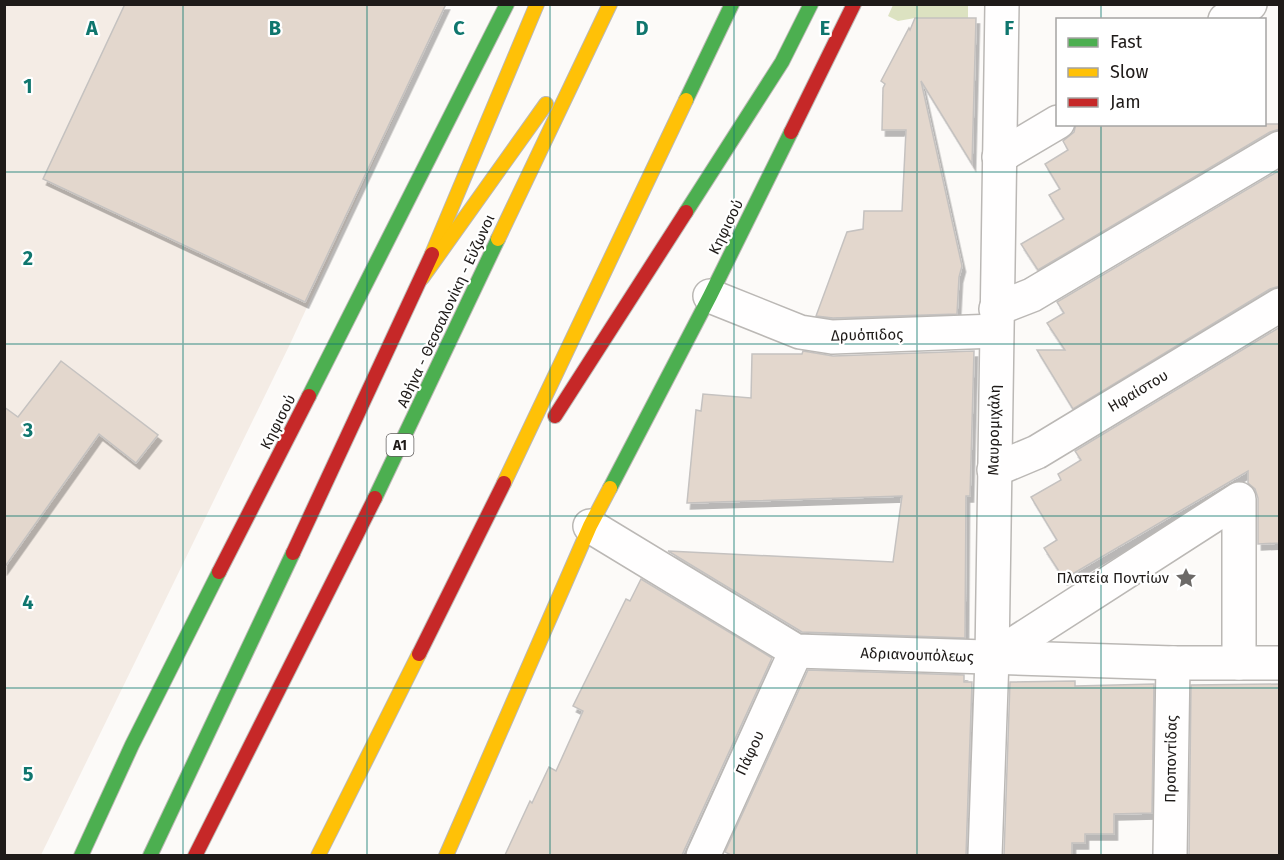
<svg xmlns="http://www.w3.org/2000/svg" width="1284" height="860" font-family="'Fira Sans',sans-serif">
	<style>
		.built { fill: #f4ece5 }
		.green { fill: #dce2c1 }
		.building { fill: #e3d7cd; stroke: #c5c2c0; stroke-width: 1.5; filter: url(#shadow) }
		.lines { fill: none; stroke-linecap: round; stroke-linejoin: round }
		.street-casing { stroke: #bbb8b5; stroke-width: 36 }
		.fast-casing { stroke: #bbb8b5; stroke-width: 16 }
		.slow-casing { stroke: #bbb8b5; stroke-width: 16 }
		.jam-casing { stroke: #bbb8b5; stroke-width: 16 }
		.street { stroke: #fffefe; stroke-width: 33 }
		.fast { stroke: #4caf50; stroke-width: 14 }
		.slow { stroke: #ffc107; stroke-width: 14 }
		.jam { stroke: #c62828; stroke-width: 14 }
		.grid { fill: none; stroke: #0f766e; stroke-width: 1.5; stroke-opacity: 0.55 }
		.labels { text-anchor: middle; stroke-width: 4.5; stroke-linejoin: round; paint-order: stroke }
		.shield { fill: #fff; stroke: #625f5e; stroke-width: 1.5 }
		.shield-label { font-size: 14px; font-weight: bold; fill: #1f1b19 }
		.street-label { font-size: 15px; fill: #1f1b19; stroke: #fff }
		.poi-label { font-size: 15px; fill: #1f1b19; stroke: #fff; text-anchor: end }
		.grid-label { font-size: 20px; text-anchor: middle; font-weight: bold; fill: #0f766e; stroke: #fff; stroke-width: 4.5; stroke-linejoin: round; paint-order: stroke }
	</style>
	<defs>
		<filter id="shadow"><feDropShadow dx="3.5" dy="6" stdDeviation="0" flood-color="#0004"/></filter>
	</defs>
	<rect width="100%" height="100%" fill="#fcfaf8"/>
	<polygon class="built" points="5,5 446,5 291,342 41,855 5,856"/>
	<polygon class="green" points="893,5 968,5 968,18 915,18 898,21 888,16"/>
	<g class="building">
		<polygon points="125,4 446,4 305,302 43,179"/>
		<polygon points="915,18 976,18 972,164 921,81 962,266 959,277 957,314 833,318 816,316 847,232 863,229 864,211 902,211 906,130 882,130 883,88 885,84 881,81 909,28 910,30"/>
		<polygon points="1076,124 1280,124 1280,129 1270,132 1038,270 1021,244 1064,219 1049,195 1060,189 1045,164 1068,150 1063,141 1074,132"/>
		<polygon points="1280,170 1280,286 1270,289 1073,409 1037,350 1065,350 1047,323 1064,313 1057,302"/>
		<polygon points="1280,327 1280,543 1258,544 1258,498 1255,489 1248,483 1248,471 1064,579 1044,548 1057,540 1031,497 1061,480 1058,474 1081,460 1075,451"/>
		<polygon points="803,351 833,356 974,351 970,496 966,496 965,638 802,632 668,551 893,562 902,496 687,503 696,410 701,411 703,394 751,398 752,354 802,354"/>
		<polygon points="61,361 158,435 136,463 99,434 4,568 4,407 18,417"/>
		<polygon points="641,579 772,658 682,855 505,855 530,801 532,803 549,767 556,771 583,711 573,706 626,599 630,601"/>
		<polygon points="808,670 964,675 964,682 972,682 966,855 731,855 725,852"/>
		<polygon points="1075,681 1075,686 1154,684 1152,813 1114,814 1114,834 1085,834 1085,843 1072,843 1072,855 1004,855 1010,682"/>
		<polygon points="1280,684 1280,855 1189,855 1191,685"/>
	</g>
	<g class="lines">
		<defs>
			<g id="street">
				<polyline points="1225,20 1250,4"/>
				<polyline points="999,157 1058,122"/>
				<polyline points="710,296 800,332 832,337 996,331"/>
				<polyline points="996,309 1032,295 1280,148"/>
				<polyline points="994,470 1037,452 1280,305"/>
				<polyline points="590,526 796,651 1173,663 1280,663"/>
				<polyline points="992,658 1239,499 1239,663"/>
				<polyline points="703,856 796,651"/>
				<polyline points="985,856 992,658 1002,4"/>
				<polyline points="1170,856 1173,663"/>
			</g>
			<g id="fast">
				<polyline points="686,100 732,4"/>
				<polyline points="686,212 782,62 811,4"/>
				<polyline points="309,396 507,4"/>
				<polyline points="610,488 710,296 791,132"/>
				<polyline points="375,498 498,239"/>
				<polyline points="81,856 132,745 219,572"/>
				<polyline points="150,856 293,553"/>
			</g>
			<g id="slow">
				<polyline points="498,239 610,4"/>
				<polyline points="432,254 537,4"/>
				<polyline points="422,278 546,104"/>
				<polyline points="504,483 686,100"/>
				<polyline points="318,856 419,654"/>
				<polyline points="446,856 590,526 610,488"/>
			</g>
			<g id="jam">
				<polyline points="791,132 854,4"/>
				<polyline points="555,416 686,212"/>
				<polyline points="293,553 432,254"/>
				<polyline points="219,572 309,396"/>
				<polyline points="419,654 504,483"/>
				<polyline points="195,856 375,498"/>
			</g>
		</defs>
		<use href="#street" class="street-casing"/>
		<use href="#fast" class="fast-casing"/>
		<use href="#slow" class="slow-casing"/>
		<use href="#jam" class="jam-casing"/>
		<use href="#street" class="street"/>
		<use href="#fast" class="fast"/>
		<use href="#slow" class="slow"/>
		<use href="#jam" class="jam"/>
	</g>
	<path class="grid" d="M183 4V856M367 4V856M550 4V856M734 4V856M917 4V856M1101 4V20M1101 124V856M4 172H1280M4 344H1280M4 516H1280M4 688H1280"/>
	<defs>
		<symbol id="sight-bare" viewBox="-9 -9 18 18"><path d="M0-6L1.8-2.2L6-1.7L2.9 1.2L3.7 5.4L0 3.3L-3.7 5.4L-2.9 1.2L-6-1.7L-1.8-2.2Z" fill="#6c6967" stroke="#fff" stroke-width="2.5" paint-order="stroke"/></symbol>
	</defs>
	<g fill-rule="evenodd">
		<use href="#sight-bare" x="1171" y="563" width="30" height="30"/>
	</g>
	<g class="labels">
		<rect class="shield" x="386.5" y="434" width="27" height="22" rx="4.5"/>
		<g class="shield-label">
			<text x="400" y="450">Α1</text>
		</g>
		<g class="street-label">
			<text transform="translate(726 227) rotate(-64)" y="5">Κηφισού</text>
			<text transform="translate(446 311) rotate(-65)" y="5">Αθήνα - Θεσσαλονίκη - Εύζωνοι</text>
			<text transform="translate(867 335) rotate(-1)" y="5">Δρυόπιδος</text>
			<text transform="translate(1138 391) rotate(-31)" y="5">Ηφαίστου</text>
			<text transform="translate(278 422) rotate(-63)" y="5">Κηφισού</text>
			<text transform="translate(994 430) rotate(-89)" y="5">Μαυρομιχάλη</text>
			<text transform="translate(917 655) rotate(2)" y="5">Αδριανουπόλεως</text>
			<text transform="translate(750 753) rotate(-65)" y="5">Πάφου</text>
			<text transform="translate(1171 759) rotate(-89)" y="5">Προποντίδας</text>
		</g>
		<g class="poi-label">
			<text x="1169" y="583">Πλατεία Ποντίων</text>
		</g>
	</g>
	<g class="grid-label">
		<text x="92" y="35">A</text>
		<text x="275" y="35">B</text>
		<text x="459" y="35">C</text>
		<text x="642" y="35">D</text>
		<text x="825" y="35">E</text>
		<text x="1009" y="35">F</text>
		<text x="28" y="93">1</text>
		<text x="28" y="265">2</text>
		<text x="28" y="437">3</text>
		<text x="28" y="609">4</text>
		<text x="28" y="781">5</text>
	</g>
	<rect width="1284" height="860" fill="none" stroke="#1f1b19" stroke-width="12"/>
	<rect x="1056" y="18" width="210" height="108" fill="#ffffff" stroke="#a5a4a3" stroke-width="1.5"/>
	<rect x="1068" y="38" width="30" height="9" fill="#4caf50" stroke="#a5a4a3" stroke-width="1.5"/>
	<text x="1110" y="48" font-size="18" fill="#1f1b19">Fast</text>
	<rect x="1068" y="68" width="30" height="9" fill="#ffc107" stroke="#a5a4a3" stroke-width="1.5"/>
	<text x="1110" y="78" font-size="18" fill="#1f1b19">Slow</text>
	<rect x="1068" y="98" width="30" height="9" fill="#c62828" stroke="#a5a4a3" stroke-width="1.5"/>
	<text x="1110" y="108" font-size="18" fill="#1f1b19">Jam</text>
</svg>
